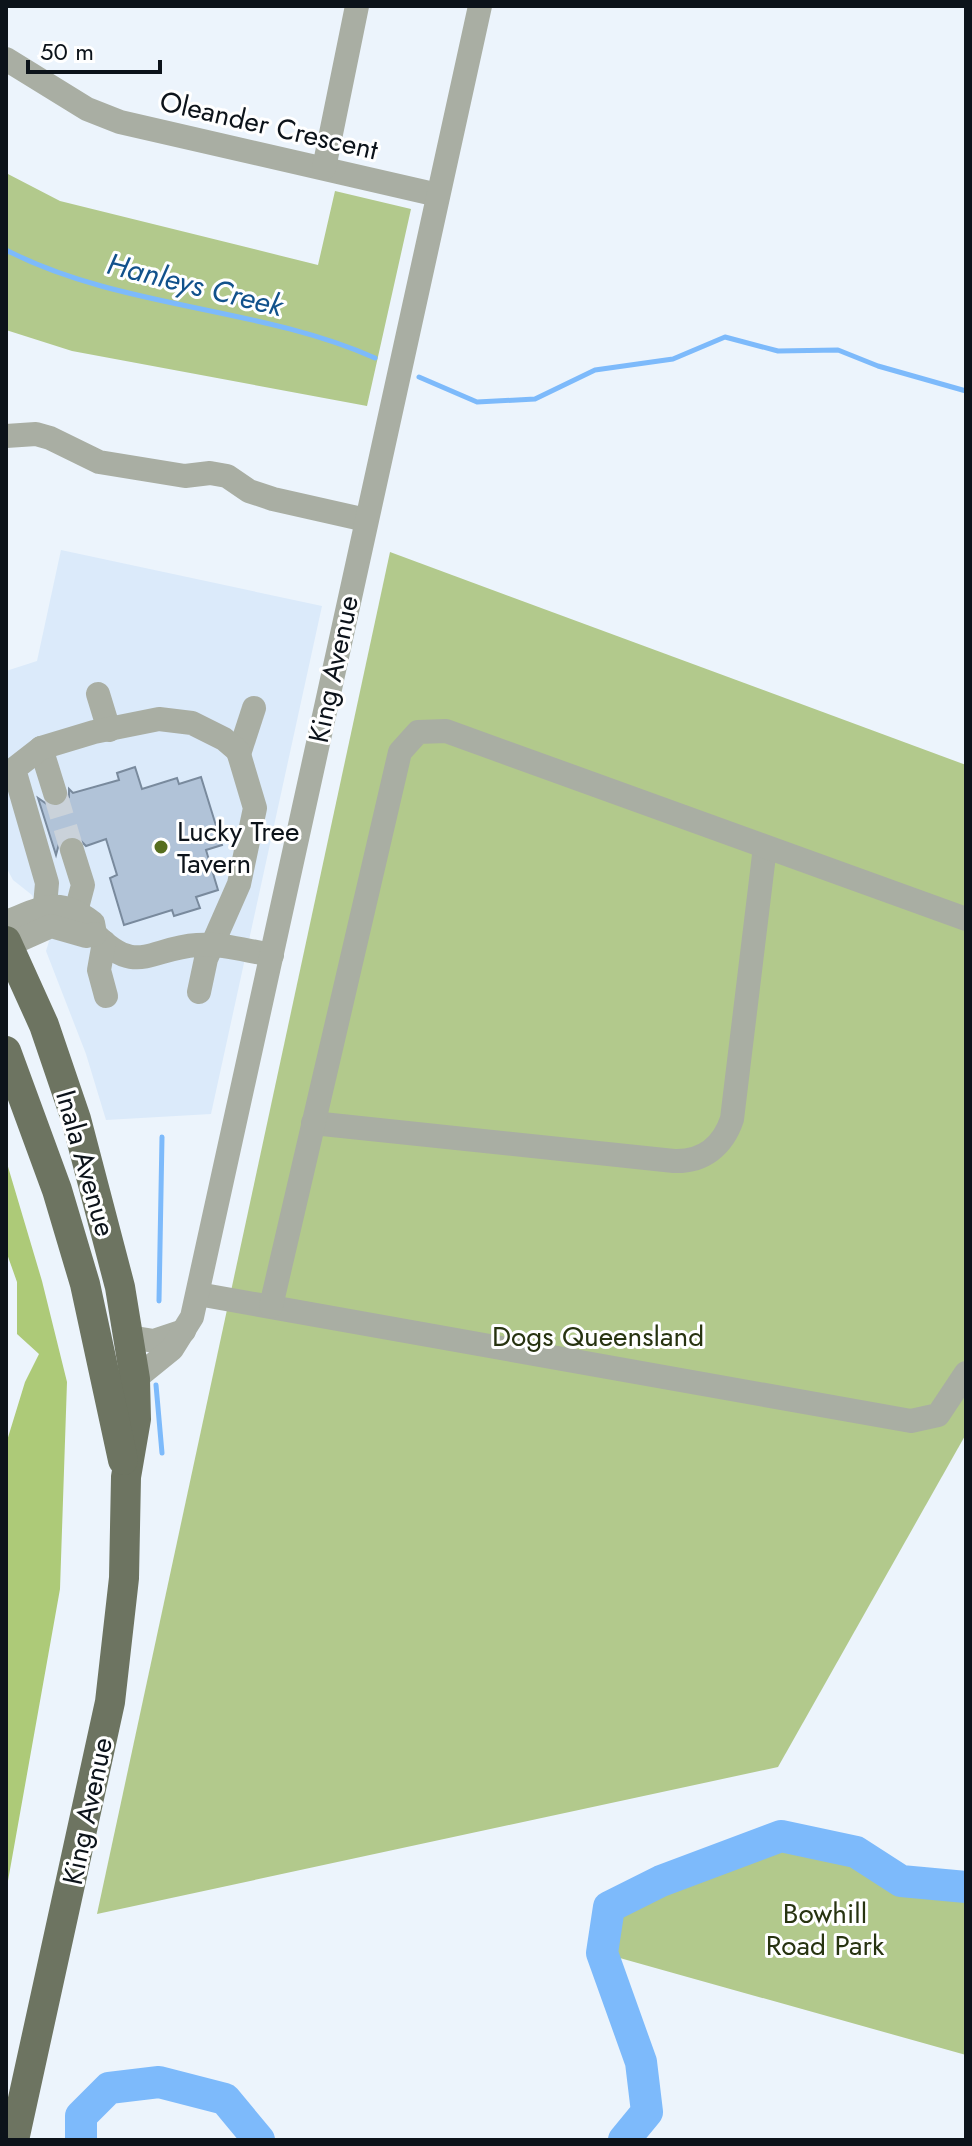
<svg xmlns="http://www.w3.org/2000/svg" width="972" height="2146" font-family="Jost,sans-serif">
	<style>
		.built { fill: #dbeafa }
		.green { fill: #b2c98c }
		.forest { fill: #adca78 }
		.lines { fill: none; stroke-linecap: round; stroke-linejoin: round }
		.stream { stroke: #7dbafb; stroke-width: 5 }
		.river { stroke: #7dbafb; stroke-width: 32 }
		.building { fill: #b1c3d8; stroke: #798a9d; stroke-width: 2 }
		.minor-tunnel { stroke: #cad2da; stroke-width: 24; stroke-dasharray: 24 12; stroke-linecap: butt }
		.minor { stroke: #a9aea3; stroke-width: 24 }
		.major { stroke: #6d7461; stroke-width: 30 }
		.poi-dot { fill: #566e1f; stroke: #fff; stroke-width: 3 }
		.labels { text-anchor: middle; stroke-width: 6; stroke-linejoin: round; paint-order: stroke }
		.street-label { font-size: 28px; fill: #0c131a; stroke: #fff }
		.poi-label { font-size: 28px; fill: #0c131a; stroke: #fff; text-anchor: start }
		.park-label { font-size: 28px; fill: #273310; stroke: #fff }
		.water-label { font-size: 30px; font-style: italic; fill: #12528c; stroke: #fff }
	</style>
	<rect width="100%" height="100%" fill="#ecf4fc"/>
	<polygon class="built" points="61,550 322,606 211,1114 106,1120 86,1054 46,951 50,938 32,895 13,880 6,867 6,671 37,661"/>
	<g class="green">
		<polygon points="6,173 60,201 318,265 335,191 411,209 367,406 72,351 6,330"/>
		<polygon points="390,552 966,765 966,1434 778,1767 97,1914"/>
		<polygon points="781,1836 856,1852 901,1881 966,1887 966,2055 602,1953 609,1907 661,1881"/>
	</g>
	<polygon class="forest" points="6,1160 42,1281 67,1382 60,1589 6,1892 6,1444 25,1382 39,1354 17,1334 17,1282 6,1251"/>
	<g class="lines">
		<g class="stream">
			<path d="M6 250C121 309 258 306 375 358"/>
			<polyline points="419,377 477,402 535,399 595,370 673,359 725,337 778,351 838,350 878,366 966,391"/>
			<polyline points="159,1301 162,1137"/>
			<polyline points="156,1385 162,1453"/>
		</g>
		<g class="river">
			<polyline points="81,2140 81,2116 109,2088 159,2082 225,2099 259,2140"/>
			<polyline points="624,2140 647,2112 641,2062 602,1953 609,1907 661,1881 781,1836 856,1852 901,1881 966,1887"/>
		</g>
	</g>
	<polygon class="building" points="135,767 142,789 177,778 179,784 201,777 222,845 206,850 218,890 196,897 200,908 174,916 172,910 124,925 110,878 117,875 106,839 86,846 76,836 67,836 60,840 56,855 38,798 51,807 60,807 69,797 69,789 73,793 119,780 117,773"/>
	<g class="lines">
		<polyline class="minor-tunnel" points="55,793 72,850"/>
		<g class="minor">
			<polyline points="6,59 87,109 120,122 438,195"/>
			<polyline points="324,168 357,6"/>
			<polyline points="6,436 36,434 50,438 99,462 185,476 210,473 227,476 249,491 273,499 366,520"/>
			<polyline points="98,694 109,730"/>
			<polyline points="41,748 55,793"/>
			<polyline points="239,754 254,708"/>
			<polyline points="72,850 83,885 73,923"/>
			<polyline points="45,906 47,883 14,769 41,748 94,732 159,719 192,723 224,739 238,751 255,808 239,884 206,959 199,992"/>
			<path d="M6 922C43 908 59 896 93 923L95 934C137 977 150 948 197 945 222 943 247 951 272 955"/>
			<polyline points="104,942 99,970 106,996"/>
			<polyline points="6,946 51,926 86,936 95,934"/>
			<path d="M313 1123 674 1161C703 1162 723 1146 732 1119L765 847"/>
			<polyline points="198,1294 911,1421 938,1415 966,1373"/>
			<polyline points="271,1306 400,752 418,732 446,731 966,919"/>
			<polyline points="129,1337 154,1341 184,1331"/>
			<polyline points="135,1379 172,1349 192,1317 480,6"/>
		</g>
		<g class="major">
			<polyline points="6,941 44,1025 76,1119 120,1287 135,1379 136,1419 126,1477 124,1578 110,1702 14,2140"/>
			<polyline points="6,1051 57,1190 85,1284 123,1460"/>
		</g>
	</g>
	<circle class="poi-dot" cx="161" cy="847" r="8"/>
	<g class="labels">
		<g class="street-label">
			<text transform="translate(269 125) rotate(13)" y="10">Oleander Crescent</text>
			<text transform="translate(333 669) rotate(-78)" y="10">King Avenue</text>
			<text transform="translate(86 1163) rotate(74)" y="10">Inala Avenue</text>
			<text transform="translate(87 1811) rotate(-78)" y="10">King Avenue</text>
		</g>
		<g class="poi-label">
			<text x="177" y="841">Lucky Tree<tspan x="177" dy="32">Tavern</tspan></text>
		</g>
		<g class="park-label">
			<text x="598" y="1346">Dogs Queensland</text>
			<text x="825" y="1923">Bowhill<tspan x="825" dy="32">Road Park</tspan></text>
		</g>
		<g class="water-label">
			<text transform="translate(195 285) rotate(14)" y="10">Hanleys Creek</text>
		</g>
	</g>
	<rect width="972" height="2146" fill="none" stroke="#0c131a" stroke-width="16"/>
	<path d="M28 60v12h132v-12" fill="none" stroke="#0c131a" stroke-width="4"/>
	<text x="40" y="60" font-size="24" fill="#0c131a" stroke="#ffffff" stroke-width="6" paint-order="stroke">50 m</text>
</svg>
